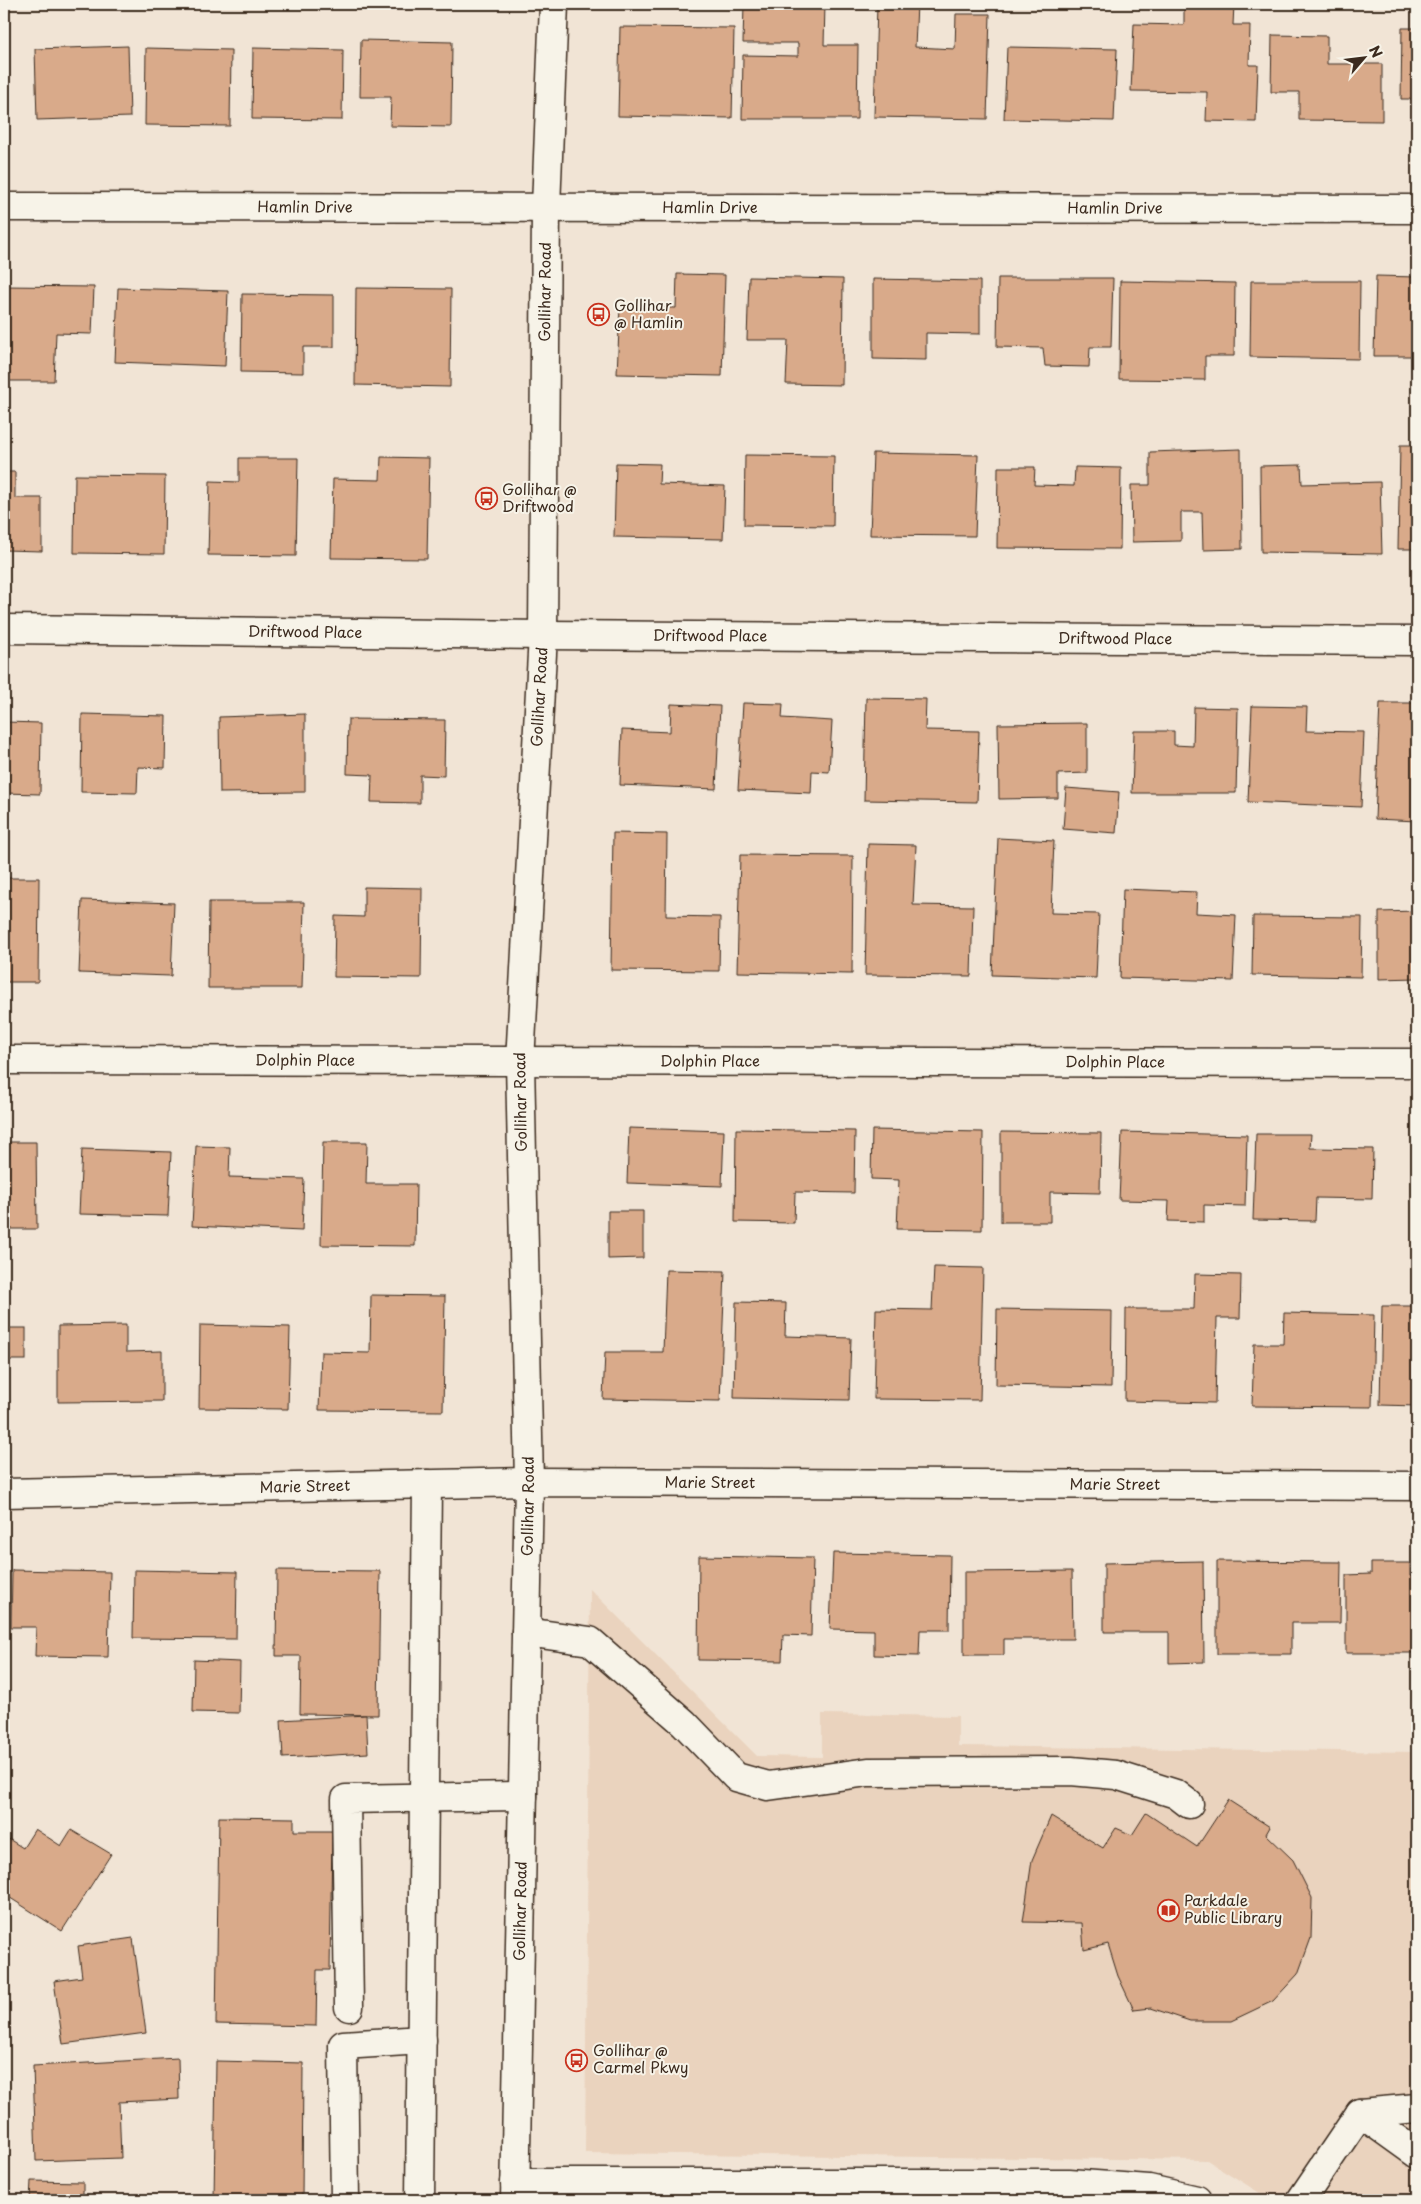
<svg xmlns="http://www.w3.org/2000/svg" width="1421" height="2204" font-family="'Playpen Sans',sans-serif">
	<style>
		.built { fill: #ead3be }
		.building { fill: #d9aa8a; stroke: #3b2a1e }
		.lines { fill: none; stroke-linecap: round; stroke-linejoin: round }
		.minor-casing { stroke: #3b2a1e; stroke-width: 31 }
		.major-casing { stroke: #3b2a1e; stroke-width: 31 }
		.minor { stroke: #f7f3e8; stroke-width: 28 }
		.major { stroke: #f7f3e8; stroke-width: 28 }
		.labels { text-anchor: middle; stroke-width: 4; stroke-linejoin: round; paint-order: stroke }
		.street-label { font-size: 15px; fill: #3b2a1e; stroke: #f7f3e8 }
		.poi-label { font-size: 15px; fill: #3b2a1e; stroke: #f7f3e8; text-anchor: start }
	</style>
	<rect width="100%" height="100%" fill="#f1e4d5"/>
	<filter id="ink" filterUnits="userSpaceOnUse"><feTurbulence type="fractalNoise" baseFrequency=".02" numOctaves="2"/><feDisplacementMap in="SourceGraphic" scale="10" xChannelSelector="R" yChannelSelector="G"/><feConvolveMatrix kernelMatrix="1 2 1 2 8 2 1 2 1" color-interpolation-filters="sRGB"/></filter>
	<g filter="url(#ink)">
		<polygon class="built" points="590,1589 757,1756 822,1757 822,1714 958,1716 958,1746 1417,1752 1417,2200 1271,2200 1207,2160 585,2153"/>
		<g class="building">
			<polygon points="744,4 825,4 824,45 858,45 857,119 742,119 743,55 798,56 798,43 743,43"/>
			<polygon points="877,4 917,4 915,47 955,49 956,14 990,14 987,119 874,117"/>
			<polygon points="1184,4 1234,4 1233,25 1250,25 1249,65 1258,65 1256,122 1206,121 1207,92 1131,91 1134,24 1184,25"/>
			<polygon points="620,27 734,28 732,118 618,116"/>
			<polygon points="1402,28 1417,28 1417,99 1401,99"/>
			<polygon points="1272,35 1327,36 1327,64 1382,64 1382,121 1299,120 1299,92 1271,92"/>
			<polygon points="361,40 452,42 451,127 390,126 391,97 360,97"/>
			<polygon points="128,46 130,117 37,120 35,49"/>
			<polygon points="1007,47 1117,49 1114,121 1004,119"/>
			<polygon points="146,48 231,50 230,126 145,125"/>
			<polygon points="253,48 343,50 342,120 252,119"/>
			<polygon points="677,274 725,275 722,376 617,374 620,307 676,308"/>
			<polygon points="1376,276 1417,277 1417,356 1374,356"/>
			<polygon points="749,277 843,279 842,385 786,384 788,340 747,340"/>
			<polygon points="998,278 1113,278 1111,347 1090,347 1089,367 1045,366 1043,348 997,347"/>
			<polygon points="873,279 980,281 980,334 926,333 926,360 873,359"/>
			<polygon points="1120,281 1235,283 1234,356 1205,356 1205,380 1119,379"/>
			<polygon points="1251,281 1360,281 1359,359 1250,357"/>
			<polygon points="4,286 94,287 92,334 56,333 54,381 4,381"/>
			<polygon points="118,288 228,291 225,366 115,362"/>
			<polygon points="356,288 451,289 450,387 355,385"/>
			<polygon points="242,294 334,295 334,347 303,347 303,373 241,372"/>
			<polygon points="1400,445 1417,445 1417,549 1398,549"/>
			<polygon points="1241,449 1242,549 1203,550 1202,512 1181,512 1181,541 1132,542 1131,485 1150,485 1150,452"/>
			<polygon points="873,453 978,455 975,536 870,535"/>
			<polygon points="745,455 834,456 833,526 744,525"/>
			<polygon points="381,457 429,458 427,559 331,558 333,479 380,480"/>
			<polygon points="239,458 298,458 296,556 208,555 210,481 239,482"/>
			<polygon points="616,463 660,464 659,484 725,486 723,539 614,537"/>
			<polygon points="1301,465 1302,484 1380,482 1382,554 1261,552 1260,466"/>
			<polygon points="998,467 1035,467 1034,485 1074,486 1075,467 1121,468 1120,549 997,548"/>
			<polygon points="4,472 15,472 15,498 42,498 42,551 4,550"/>
			<polygon points="75,475 165,476 164,554 74,553"/>
			<polygon points="866,698 926,699 925,730 979,731 977,802 864,800"/>
			<polygon points="743,703 783,704 782,718 832,721 829,772 812,771 811,793 738,790"/>
			<polygon points="1380,703 1417,703 1417,821 1375,819"/>
			<polygon points="671,704 720,706 716,789 620,785 622,730 670,732"/>
			<polygon points="1252,706 1307,707 1306,731 1364,732 1361,807 1248,802"/>
			<polygon points="1194,707 1238,708 1236,793 1132,793 1134,731 1174,731 1174,745 1193,746"/>
			<polygon points="82,714 166,716 165,768 138,767 137,793 81,792"/>
			<polygon points="305,714 305,792 220,793 219,717"/>
			<polygon points="348,719 445,720 444,776 420,775 420,803 371,802 372,775 347,774"/>
			<polygon points="4,722 41,723 40,794 4,793"/>
			<polygon points="1087,723 1087,773 1058,774 1058,798 999,799 998,724"/>
			<polygon points="1066,788 1119,792 1116,833 1063,829"/>
			<polygon points="613,833 667,834 666,916 720,917 719,971 611,970"/>
			<polygon points="998,838 1054,841 1051,913 1099,914 1096,978 992,975"/>
			<polygon points="868,844 916,845 913,905 973,906 971,976 865,975"/>
			<polygon points="740,855 853,856 852,974 737,972"/>
			<polygon points="4,878 39,878 38,982 4,982"/>
			<polygon points="364,887 422,888 421,978 334,977 335,916 364,917"/>
			<polygon points="1123,889 1197,892 1196,913 1236,915 1233,981 1120,978"/>
			<polygon points="82,900 174,903 171,976 79,973"/>
			<polygon points="209,902 304,902 302,988 208,988"/>
			<polygon points="1417,911 1417,978 1379,979 1379,912"/>
			<polygon points="1253,916 1362,917 1361,977 1252,975"/>
			<polygon points="629,1128 724,1131 722,1186 627,1183"/>
			<polygon points="736,1129 855,1131 854,1193 795,1192 794,1223 735,1222"/>
			<polygon points="872,1130 983,1132 982,1230 897,1229 899,1180 871,1179"/>
			<polygon points="1001,1132 1101,1133 1100,1193 1050,1192 1050,1222 1001,1222"/>
			<polygon points="1122,1132 1247,1135 1245,1206 1204,1205 1204,1222 1168,1221 1169,1201 1119,1200"/>
			<polygon points="1256,1134 1311,1134 1310,1148 1373,1149 1372,1199 1316,1198 1315,1221 1253,1220"/>
			<polygon points="4,1142 36,1142 37,1229 4,1229"/>
			<polygon points="323,1142 367,1142 366,1184 416,1184 415,1246 321,1245"/>
			<polygon points="196,1146 230,1147 229,1177 304,1179 302,1231 192,1226"/>
			<polygon points="82,1149 171,1152 168,1216 79,1214"/>
			<polygon points="608,1211 643,1211 643,1258 608,1259"/>
			<polygon points="934,1267 983,1268 980,1400 874,1399 876,1309 932,1310"/>
			<polygon points="666,1270 725,1271 720,1401 603,1399 605,1352 663,1352"/>
			<polygon points="1195,1274 1241,1275 1240,1318 1217,1318 1215,1403 1125,1401 1126,1309 1194,1309"/>
			<polygon points="371,1295 445,1296 443,1411 319,1410 321,1352 370,1353"/>
			<polygon points="736,1302 786,1303 785,1336 851,1338 849,1400 734,1398"/>
			<polygon points="1382,1306 1417,1306 1417,1406 1380,1405"/>
			<polygon points="997,1309 1112,1311 1111,1387 996,1385"/>
			<polygon points="1284,1313 1374,1315 1372,1407 1252,1406 1254,1344 1283,1344"/>
			<polygon points="126,1325 126,1352 162,1351 162,1401 58,1402 58,1326"/>
			<polygon points="200,1325 290,1327 288,1409 199,1408"/>
			<rect x="4" y="1328" width="22" height="32"/>
			<polygon points="833,1553 950,1555 949,1630 920,1630 919,1656 874,1655 874,1630 830,1629"/>
			<polygon points="699,1556 813,1558 811,1636 783,1635 782,1661 698,1660"/>
			<polygon points="1203,1561 1204,1662 1169,1663 1169,1632 1104,1632 1104,1563"/>
			<polygon points="1217,1561 1341,1562 1340,1623 1291,1623 1291,1654 1217,1654"/>
			<polygon points="1371,1563 1410,1563 1410,1575 1417,1575 1417,1653 1346,1653 1346,1575 1371,1574"/>
			<polygon points="12,1570 110,1572 108,1657 35,1656 36,1627 11,1627"/>
			<polygon points="134,1570 237,1572 236,1639 133,1638"/>
			<polygon points="277,1570 380,1571 378,1715 300,1714 301,1656 276,1656"/>
			<polygon points="1072,1571 1073,1639 1004,1639 1004,1655 964,1655 964,1572"/>
			<polygon points="194,1660 240,1662 239,1713 193,1712"/>
			<polygon points="366,1715 368,1753 283,1758 281,1720"/>
			<polygon points="1228,1800 1270,1827 1266,1834 1293,1860 1312,1898 1311,1938 1298,1974 1273,2001 1231,2021 1190,2021 1151,2008 1134,2010 1118,1976 1108,1944 1084,1950 1082,1923 1023,1922 1032,1860 1051,1816 1103,1848 1116,1828 1132,1835 1146,1813 1197,1847"/>
			<polygon points="219,1817 294,1818 294,1831 332,1831 330,1970 317,1970 316,2026 216,2024"/>
			<polygon points="35,1829 61,1846 71,1830 111,1854 62,1931 4,1894 4,1836 23,1848"/>
			<polygon points="133,1938 146,2033 63,2044 54,1981 82,1977 78,1946"/>
			<polygon points="178,2058 179,2099 119,2102 121,2158 36,2161 33,2066"/>
			<polygon points="216,2061 303,2063 302,2200 214,2200"/>
			<polygon points="31,2181 83,2182 83,2200 30,2200"/>
		</g>
		<g class="lines">
			<defs>
				<g id="minor">
					<path id="s1" d="M4 207 1417 209"/>
					<path id="s2" d="M4 629 543 635 1417 641"/>
					<path id="s3" d="M4 1060 1417 1063"/>
					<path id="s4" d="M4 1493 529 1482 1417 1486"/>
					<polyline points="526,1632 590,1641 684,1723 736,1777 768,1786 868,1772 1071,1771 1116,1775 1176,1794 1189,1804"/>
					<polyline points="349,2007 346,1799 523,1796"/>
					<polyline points="1360,2113 1417,2108"/>
					<polyline points="515,2183 1069,2183 1149,2189 1197,2200"/>
					<polyline points="345,2200 343,2045 422,2040"/>
					<polyline points="420,2200 427,1484"/>
					<polyline points="1301,2200 1360,2113 1417,2154"/>
				</g>
				<g id="major">
					<path id="s5" d="M515 2200 529 1482 520 1062 543 635 546 207 554 4"/>
				</g>
			</defs>
			<use href="#minor" class="minor-casing"/>
			<use href="#major" class="major-casing"/>
			<use href="#minor" class="minor"/>
			<use href="#major" class="major"/>
		</g>
	</g>
	<defs>
		<symbol id="bus-ring" viewBox="-11 -11 22 22"><circle r="9.5" fill="#f7f3e8" stroke="#c8321e" stroke-width="1.5"/><path d="M-5-6H5V4H4V6H2V4H-2V6H-4V4H-5ZM-3.5-4V0h7V-4ZM-3.5 1.2v1.5H-2V1.2ZM2 1.2v1.5H3.5V1.2Z" fill="#c8321e"/></symbol>
		<symbol id="library-ring" viewBox="-11 -11 22 22"><circle r="9.5" fill="#f7f3e8" stroke="#c8321e" stroke-width="1.5"/><path d="M-6-4Q-3-5.5-.7-3.5V5Q-3 3-6 4ZM6-4Q3-5.5 .7-3.5V5Q3 3 6 4Z" fill="#c8321e"/></symbol>
	</defs>
	<g fill-rule="evenodd">
		<use href="#bus-ring" x="586" y="302" width="25" height="25"/>
		<use href="#bus-ring" x="474" y="486" width="25" height="25"/>
		<use href="#library-ring" x="1156" y="1898" width="25" height="25"/>
		<use href="#bus-ring" x="564" y="2048" width="25" height="25"/>
	</g>
	<g class="labels">
		<g class="street-label">
			<text dy="5" stroke="none"><textPath href="#s1" startOffset="301">Hamlin Drive</textPath></text>
			<text dy="5" stroke="none"><textPath href="#s1" startOffset="706">Hamlin Drive</textPath></text>
			<text dy="5" stroke="none"><textPath href="#s1" startOffset="1111">Hamlin Drive</textPath></text>
			<text dy="5" stroke="none"><textPath href="#s5" startOffset="1909">Gollihar Road</textPath></text>
			<text dy="5" stroke="none"><textPath href="#s2" startOffset="301">Driftwood Place</textPath></text>
			<text dy="5" stroke="none"><textPath href="#s2" startOffset="706">Driftwood Place</textPath></text>
			<text dy="5" stroke="none"><textPath href="#s2" startOffset="1111">Driftwood Place</textPath></text>
			<text dy="5" stroke="none"><textPath href="#s5" startOffset="1504">Gollihar Road</textPath></text>
			<text dy="5" stroke="none"><textPath href="#s3" startOffset="301">Dolphin Place</textPath></text>
			<text dy="5" stroke="none"><textPath href="#s3" startOffset="706">Dolphin Place</textPath></text>
			<text dy="5" stroke="none"><textPath href="#s3" startOffset="1111">Dolphin Place</textPath></text>
			<text transform="translate(521 1102) rotate(-91)" y="5">Gollihar Road</text>
			<text dy="5" stroke="none"><textPath href="#s4" startOffset="706">Marie Street</textPath></text>
			<text dy="5" stroke="none"><textPath href="#s4" startOffset="1111">Marie Street</textPath></text>
			<text dy="5" stroke="none"><textPath href="#s4" startOffset="301">Marie Street</textPath></text>
			<text dy="5" stroke="none"><textPath href="#s5" startOffset="694">Gollihar Road</textPath></text>
			<text dy="5" stroke="none"><textPath href="#s5" startOffset="289">Gollihar Road</textPath></text>
		</g>
		<g class="poi-label">
			<text x="614" y="311">Gollihar<tspan x="614" dy="17">@ Hamlin</tspan></text>
			<text x="502" y="495">Gollihar @<tspan x="502" dy="17">Driftwood</tspan></text>
			<text x="1184" y="1906">Parkdale<tspan x="1184" dy="17">Public Library</tspan></text>
			<text x="593" y="2056">Gollihar @<tspan x="593" dy="17">Carmel Pkwy</tspan></text>
		</g>
	</g>
	<rect width="1421" height="2204" fill="none" stroke="#f7f3e8" stroke-width="20"/>
	<rect x="10" y="10" width="1401" height="2184" fill="none" stroke="#3b2a1e" stroke-width="2" filter="url(#ink)"/>
	<g transform="translate(1364 58) rotate(62)" stroke="#f7f3e8" stroke-width="4" paint-order="stroke">
	<path d="M0-4L9 19L0 12L-9 19Z" fill="#3b2a1e"/>
	<text y="-8" font-size="14" font-weight="bold" text-anchor="middle" fill="#3b2a1e">N</text>
	</g>
</svg>
